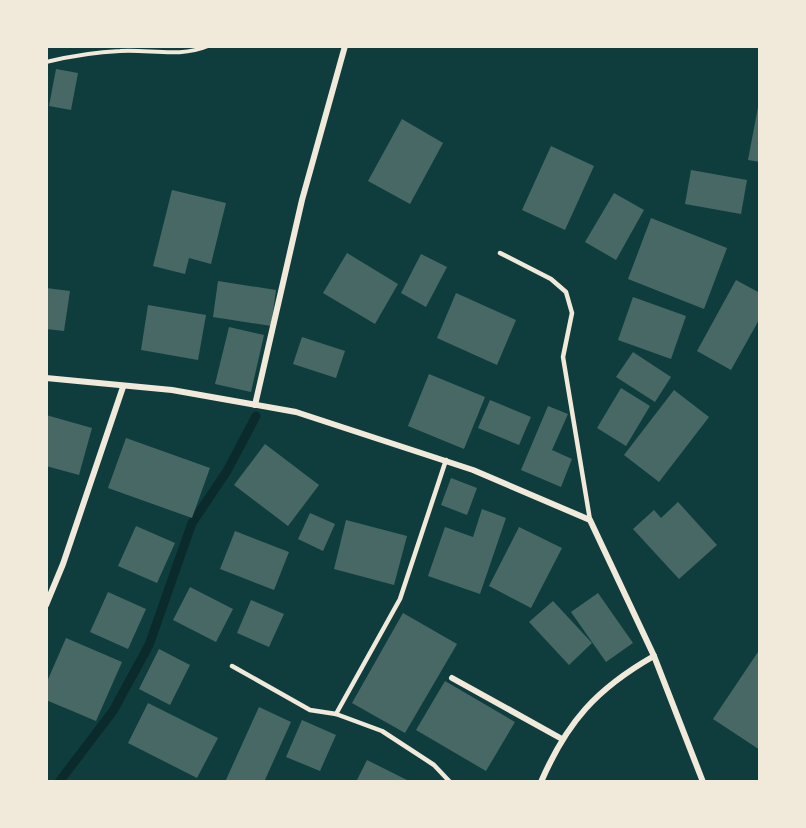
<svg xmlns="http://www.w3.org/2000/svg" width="806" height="828" font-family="'Fira Sans',sans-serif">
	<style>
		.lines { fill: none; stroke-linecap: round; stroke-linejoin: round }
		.stream { stroke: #0a2a2b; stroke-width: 9 }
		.building { fill: #486865 }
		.path { stroke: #f1e9da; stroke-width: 4 }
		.service { stroke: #f1e9da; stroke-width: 4.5 }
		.minor { stroke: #f1e9da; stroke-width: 6 }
	</style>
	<rect width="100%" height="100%" fill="#0f3d3e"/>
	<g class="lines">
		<polyline class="stream" points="59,782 113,711 149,645 192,523 227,471 256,416"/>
	</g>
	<g class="building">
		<polygon points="56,69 78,73 71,110 49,106"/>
		<polygon points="758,107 760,107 760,162 748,160"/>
		<polygon points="402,119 443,143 410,204 368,181"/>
		<polygon points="551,146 594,166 565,230 522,210"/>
		<polygon points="691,170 747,180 741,214 685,204"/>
		<polygon points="172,190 226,203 211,264 189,258 185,274 153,266"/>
		<polygon points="614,193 644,210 616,260 585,242"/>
		<polygon points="651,218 727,248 704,309 628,279"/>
		<polygon points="347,253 398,284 375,324 323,293"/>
		<polygon points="421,254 447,267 426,307 401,293"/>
		<polygon points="736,280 760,293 760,318 731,370 697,351"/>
		<polygon points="218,281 276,290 271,326 213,317"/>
		<polygon points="46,288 70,291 64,331 46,329"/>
		<polygon points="456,293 516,320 497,365 437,338"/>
		<polygon points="633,297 686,316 671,359 618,340"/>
		<polygon points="148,305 206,315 198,360 141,350"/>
		<polygon points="229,327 264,335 251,392 215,384"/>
		<polygon points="302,337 345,351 336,378 293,364"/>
		<polygon points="633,352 671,377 655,402 616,377"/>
		<polygon points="429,374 485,397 464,449 408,426"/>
		<polygon points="621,388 650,406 626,446 597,428"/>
		<polygon points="674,390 709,417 659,482 624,455"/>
		<polygon points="490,400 531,417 519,445 478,428"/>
		<polygon points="548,406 568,414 552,450 572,459 561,487 521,470"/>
		<polygon points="46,415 92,428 79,475 46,466"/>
		<polygon points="126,438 210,468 192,518 108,488"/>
		<polygon points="265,444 319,485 288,526 234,485"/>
		<polygon points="451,478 477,488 467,515 441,505"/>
		<polygon points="678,502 717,545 679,579 633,529 654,510 661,518"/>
		<polygon points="482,509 506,518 480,594 428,576 445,527 473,537"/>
		<polygon points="310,513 335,524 323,551 298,539"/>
		<polygon points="346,520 407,536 394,585 334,569"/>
		<polygon points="136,526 175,543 157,583 118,566"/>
		<polygon points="519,527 562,548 531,608 489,586"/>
		<polygon points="235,531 289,552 274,590 220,569"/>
		<polygon points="190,587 233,609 216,642 173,620"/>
		<polygon points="108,592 146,609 128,649 90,632"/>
		<polygon points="598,593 633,643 606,662 571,612"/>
		<polygon points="251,600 284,614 269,647 237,633"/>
		<polygon points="553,601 592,643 569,665 529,622"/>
		<polygon points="403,613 457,644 405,733 352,703"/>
		<polygon points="66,638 122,662 96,721 46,700 46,684"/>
		<polygon points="159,649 190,665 170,705 139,689"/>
		<polygon points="760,649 760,750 713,719"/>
		<polygon points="445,681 515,722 486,771 416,730"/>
		<polygon points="148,703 218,738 197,778 128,743"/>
		<polygon points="259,707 291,722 264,782 225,782"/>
		<polygon points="302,720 336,735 320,771 286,757"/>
		<polygon points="367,760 411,782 356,782"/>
	</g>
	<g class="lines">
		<path class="path" d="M46 62C71 56 95 52 120 51 149 49 180 58 208 46"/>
		<g class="service">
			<polyline points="500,253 551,279 566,292 572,313 563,357 590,520"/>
			<polyline points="232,666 310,710 336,714 382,731 434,765 450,782"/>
			<polyline points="336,714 400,599 446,460"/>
		</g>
		<g class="minor">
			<polyline points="46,378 172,390 296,412 473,470 590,520 654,656 703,782"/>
			<polyline points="255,405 302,200 345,46"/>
			<polyline points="46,605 63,564 123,387"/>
			<polyline points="452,678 562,739"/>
			<path d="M541 782C567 722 596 689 654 656"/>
		</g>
	</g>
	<rect width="806" height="828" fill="none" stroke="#f1e9da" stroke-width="96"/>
</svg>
